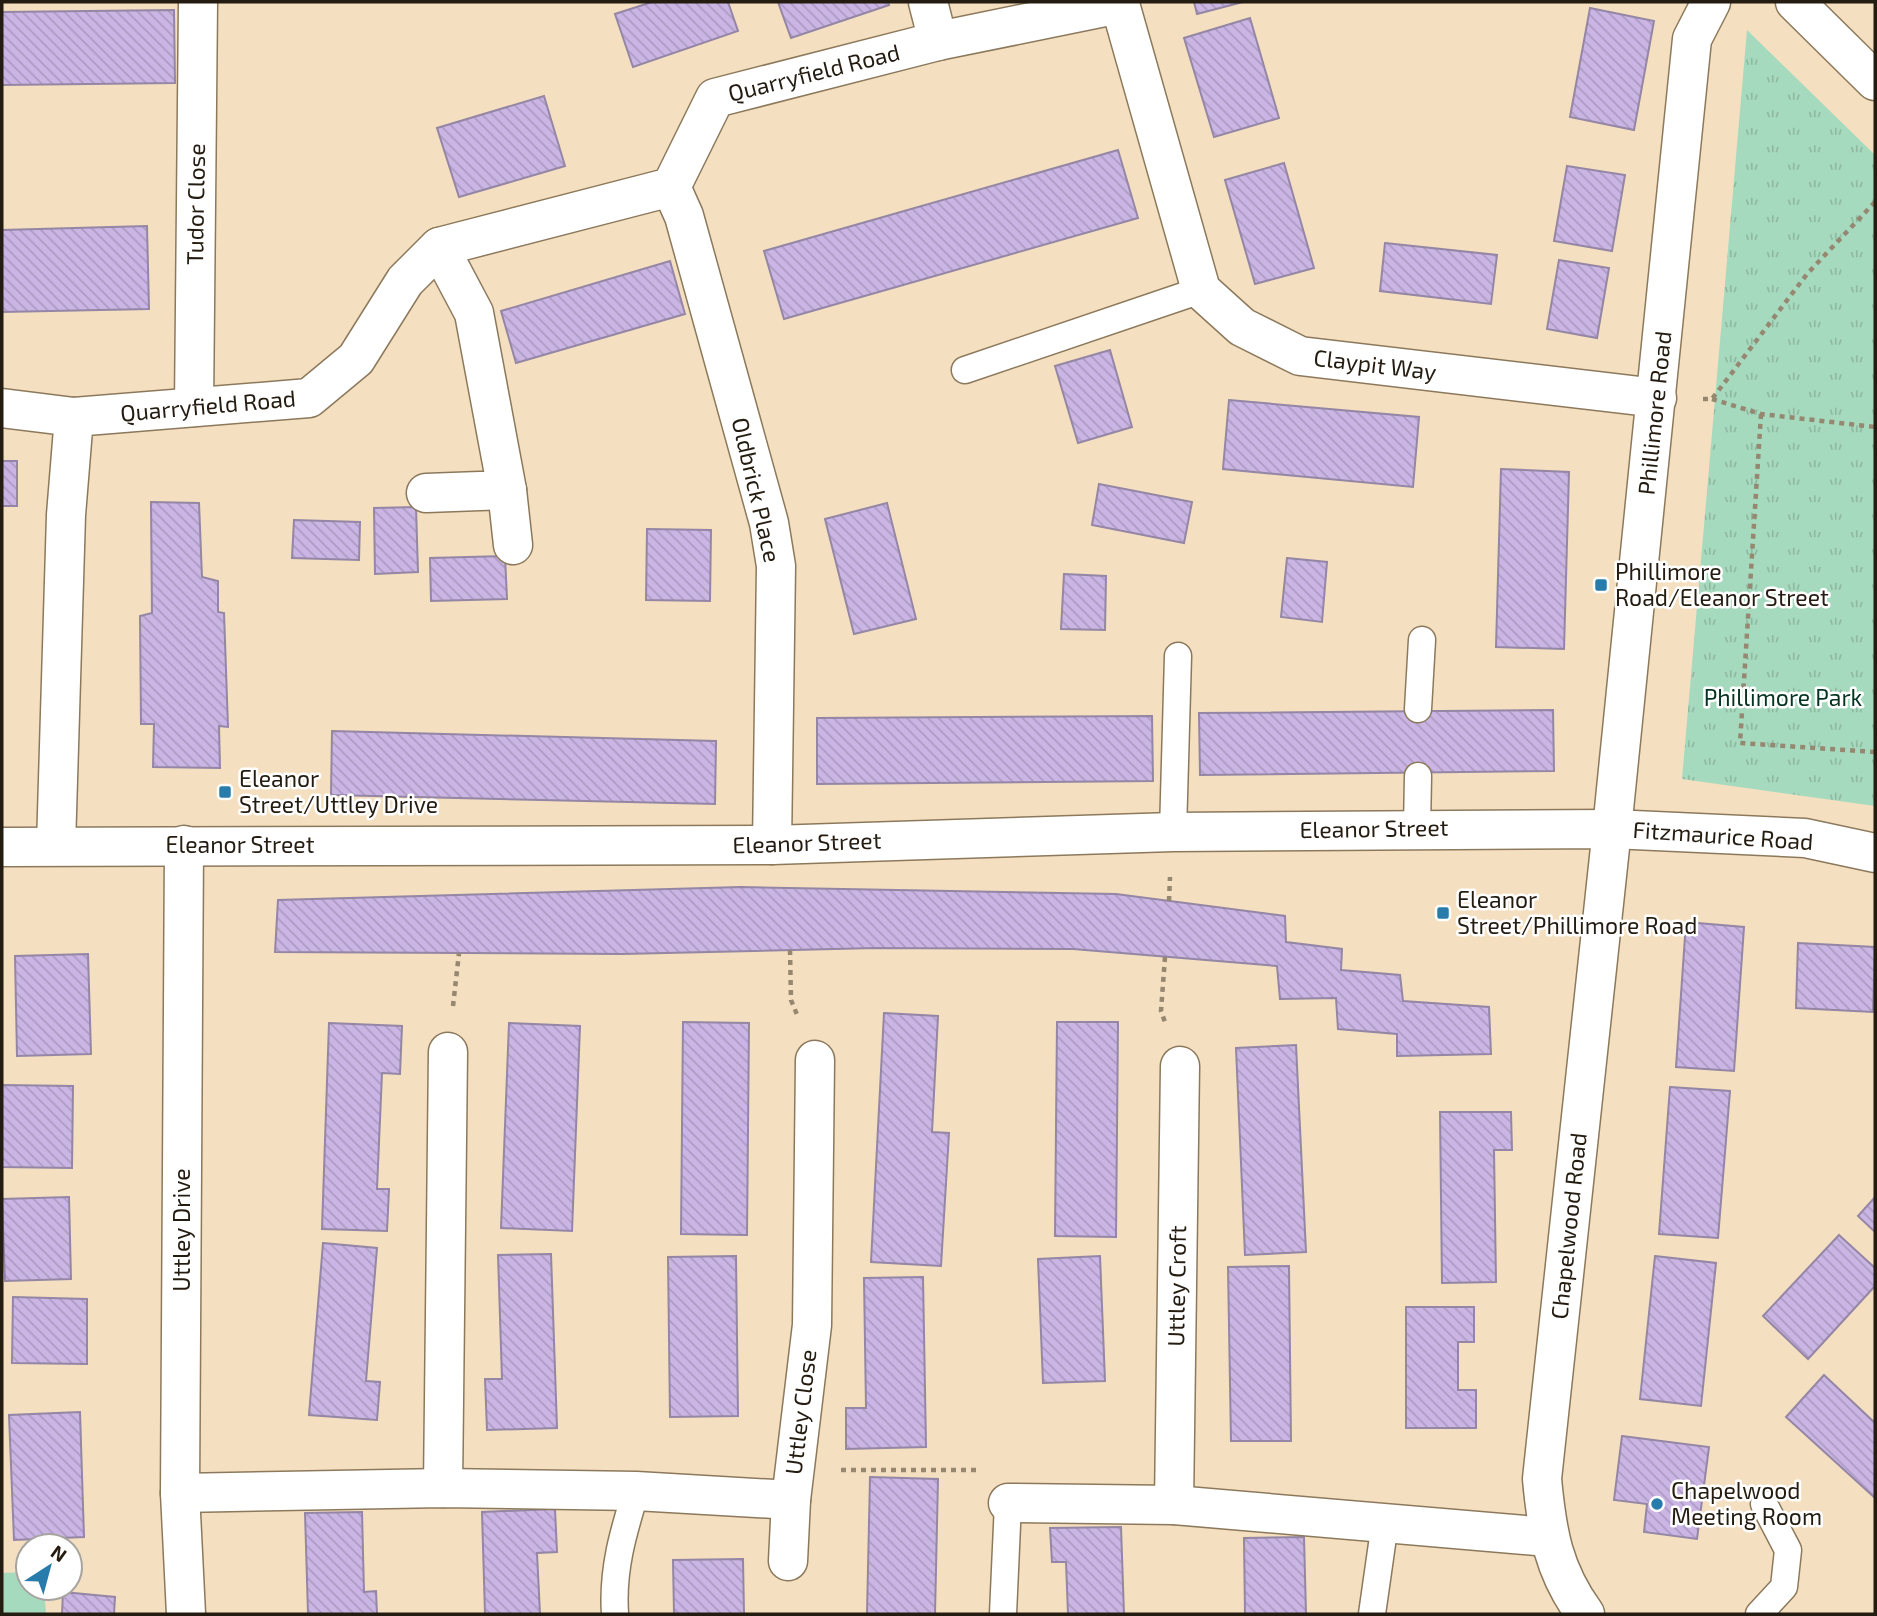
<svg xmlns="http://www.w3.org/2000/svg" width="1877" height="1616" font-family="'Exo 2',sans-serif">
	<style>
		.grass { fill: #a6dabe }
		.park { fill: url(#park-tufts) }
		.building { fill: url(#building-back-hatch); stroke: #9486a4; stroke-width: 2 }
		.lines { fill: none; stroke-linecap: round; stroke-linejoin: round }
		.service-casing { stroke: #8c795c; stroke-width: 29 }
		.minor-casing { stroke: #8c795c; stroke-width: 41 }
		.path { stroke: #968771; stroke-width: 4.5; stroke-dasharray: 5 5; stroke-linecap: butt }
		.service { stroke: #fff; stroke-width: 26 }
		.minor { stroke: #fff; stroke-width: 38 }
		.poi-dot { fill: #287cac; stroke: #fff; stroke-width: 2.5 }
		.labels { text-anchor: middle; stroke-width: 5; stroke-linejoin: round; paint-order: stroke }
		.street-label { font-size: 23px; fill: #241c11; stroke: #fff }
		.poi-label { font-size: 23px; fill: #241c11; stroke: #fff; text-anchor: start }
		.park-label { font-size: 23px; fill: #053421; stroke: #fff }
	</style>
	<defs>
		<pattern id="park-tufts" width="24" height="20" patternUnits="userSpaceOnUse" patternTransform="scale(1.75)"><rect width="24" height="20" fill="#a6dabe"/><path d="M3 7l-1-3M5 7V3M7 7l1-3M15 17l-1-3M17 17v-4M19 17l1-3" fill="none" stroke="#8fbaa2"/></pattern>
		<pattern id="building-back-hatch" width="6" height="6" patternUnits="userSpaceOnUse" patternTransform="scale(1.75)"><rect width="6" height="6" fill="#cab5e4"/><path d="M-1 5l2 2M0 0l6 6M5-1l2 2" fill="none" stroke="#ad9bc3"/></pattern>
	</defs>
	<rect width="100%" height="100%" fill="#f4dfc0"/>
	<polygon class="grass" points="28,1572 28,1588 44,1588 46,1614 2,1614 2,1573"/>
	<polygon class="park" points="1747,30 1875,155 1875,806 1682,779"/>
	<g class="building">
		<polygon points="652,2 728,2 738,31 633,67 615,14"/>
		<polygon points="778,2 888,2 889,5 791,38"/>
		<polygon points="1194,2 1243,2 1197,14"/>
		<polygon points="1590,8 1654,21 1634,130 1570,117"/>
		<polygon points="174,10 175,83 2,85 2,12"/>
		<polygon points="1250,18 1279,118 1214,137 1184,38"/>
		<polygon points="544,96 565,166 459,197 437,128"/>
		<polygon points="1118,150 1138,218 784,319 764,251"/>
		<polygon points="1284,163 1314,268 1255,284 1225,180"/>
		<polygon points="1567,166 1625,175 1612,251 1554,241"/>
		<polygon points="147,226 149,309 2,312 2,230"/>
		<polygon points="1385,243 1497,255 1491,304 1380,291"/>
		<polygon points="1559,260 1609,268 1597,338 1547,329"/>
		<polygon points="670,261 685,314 516,363 501,311"/>
		<polygon points="1110,350 1132,427 1078,443 1055,366"/>
		<polygon points="1229,400 1419,417 1413,487 1223,469"/>
		<rect x="2" y="461" width="15" height="45"/>
		<polygon points="1501,469 1569,472 1564,649 1496,647"/>
		<polygon points="1099,484 1192,502 1184,543 1092,525"/>
		<polygon points="151,502 199,503 202,577 218,581 218,612 224,613 228,727 219,726 220,768 153,767 154,724 141,724 140,616 152,613"/>
		<polygon points="887,503 916,619 854,634 825,519"/>
		<polygon points="416,507 418,572 375,574 374,508"/>
		<polygon points="294,520 360,522 359,560 292,558"/>
		<polygon points="647,529 711,530 710,601 646,600"/>
		<polygon points="505,556 507,599 431,601 430,558"/>
		<polygon points="1287,558 1327,562 1322,622 1281,617"/>
		<polygon points="1064,574 1106,576 1105,630 1061,629"/>
		<polygon points="1553,710 1554,771 1200,775 1199,713"/>
		<polygon points="1152,716 1153,781 817,784 817,718"/>
		<polygon points="332,731 716,741 715,804 331,795"/>
		<polygon points="741,887 1116,894 1285,916 1286,942 1342,949 1341,970 1400,975 1403,1001 1489,1007 1491,1054 1397,1056 1397,1034 1338,1029 1336,998 1280,999 1277,966 1073,949 876,948 622,954 275,952 278,900"/>
		<polygon points="1686,922 1744,927 1734,1071 1676,1067"/>
		<polygon points="1798,943 1875,947 1873,1012 1796,1008"/>
		<polygon points="88,954 91,1054 17,1056 15,956"/>
		<polygon points="884,1013 938,1016 932,1132 949,1133 941,1266 871,1262"/>
		<polygon points="683,1022 749,1023 747,1235 681,1234"/>
		<polygon points="1057,1022 1118,1022 1116,1237 1055,1236"/>
		<polygon points="329,1023 402,1026 400,1074 382,1073 377,1189 389,1189 387,1231 322,1229"/>
		<polygon points="509,1023 580,1026 572,1231 501,1228"/>
		<polygon points="1296,1045 1306,1252 1245,1255 1236,1048"/>
		<polygon points="2,1085 73,1086 72,1168 2,1167"/>
		<polygon points="1670,1087 1730,1091 1718,1238 1659,1234"/>
		<polygon points="1440,1112 1511,1112 1512,1150 1494,1150 1496,1282 1442,1283"/>
		<polygon points="69,1197 71,1279 5,1281 2,1199"/>
		<polygon points="1875,1197 1875,1232 1858,1216"/>
		<polygon points="1839,1235 1875,1268 1875,1286 1808,1359 1763,1316"/>
		<polygon points="323,1243 377,1248 366,1381 380,1382 377,1420 309,1415"/>
		<polygon points="551,1254 557,1428 487,1430 485,1379 502,1379 498,1255"/>
		<polygon points="736,1256 738,1416 670,1417 668,1257"/>
		<polygon points="1100,1256 1105,1381 1043,1383 1038,1259"/>
		<polygon points="1655,1256 1716,1263 1701,1406 1640,1399"/>
		<polygon points="1289,1266 1291,1441 1231,1441 1228,1267"/>
		<polygon points="923,1277 926,1447 846,1449 846,1408 866,1408 864,1278"/>
		<polygon points="13,1297 87,1299 87,1364 12,1363"/>
		<polygon points="1406,1307 1474,1307 1474,1342 1458,1342 1458,1390 1476,1390 1476,1428 1406,1428"/>
		<polygon points="1824,1375 1875,1423 1875,1498 1786,1417"/>
		<polygon points="80,1412 84,1537 14,1540 9,1415"/>
		<polygon points="1622,1436 1709,1447 1697,1539 1644,1532 1647,1504 1614,1500"/>
		<polygon points="870,1477 938,1479 935,1614 867,1614"/>
		<polygon points="555,1509 557,1552 537,1553 540,1614 485,1614 482,1512"/>
		<polygon points="362,1512 364,1592 376,1591 377,1614 308,1614 305,1513"/>
		<polygon points="1121,1527 1124,1614 1068,1614 1066,1562 1052,1562 1050,1528"/>
		<polygon points="1304,1537 1306,1614 1245,1614 1244,1538"/>
		<polygon points="743,1559 744,1614 674,1614 673,1560"/>
		<polygon points="63,1592 115,1597 114,1614 62,1614"/>
	</g>
	<g class="lines">
		<defs>
			<g id="service">
				<polyline points="965,370 1201,290"/>
				<polyline points="1418,709 1422,640"/>
				<polyline points="1417,829 1418,776"/>
				<polyline points="1173,832 1178,656"/>
				<path d="M615 1614C612 1570 623 1533 636 1491"/>
				<polyline points="1003,1614 1008,1503"/>
				<polyline points="1372,1614 1385,1523"/>
				<polyline points="1759,1614 1784,1587 1788,1550 1764,1504"/>
			</g>
			<g id="minor">
				<polyline points="928,2 938,41"/>
				<polyline points="1795,2 1875,81"/>
				<polyline points="1120,4 1201,290 1242,327 1300,356 1657,398"/>
				<polyline points="671,187 684,216 769,523 776,566 772,845"/>
				<polyline points="194,407 198,2"/>
				<polyline points="2,408 74,417"/>
				<polyline points="507,490 513,545"/>
				<polyline points="426,493 507,490 474,313 439,247"/>
				<polyline points="184,845 180,1493 186,1614"/>
				<polyline points="56,846 66,515 74,417 309,398 356,359 405,281 439,247 671,187 715,98 938,41 1120,4"/>
				<polyline points="2,847 772,845 1173,832 1612,829 1805,838 1875,853"/>
				<polyline points="443,1488 448,1052"/>
				<polyline points="180,1493 443,1488 636,1491 791,1500 812,1325 815,1060"/>
				<polyline points="1008,1503 1174,1505 1548,1537"/>
				<polyline points="1174,1505 1180,1066"/>
				<polyline points="788,1561 791,1500"/>
				<path d="M1585 1614C1553 1570 1547 1532 1542 1479L1612 829 1692 39 1711 2"/>
			</g>
		</defs>
		<use href="#service" class="service-casing"/>
		<use href="#minor" class="minor-casing"/>
		<g class="path">
			<polyline points="1703,399 1712,399 1807,274 1875,202"/>
			<polyline points="1712,399 1761,414 1875,427"/>
			<polyline points="1761,414 1740,743 1875,752"/>
			<polyline points="1169,901 1170,877"/>
			<polyline points="790,950 791,1000 798,1017"/>
			<polyline points="1165,957 1161,1011 1166,1025"/>
			<polyline points="453,1006 459,953"/>
			<polyline points="841,1470 976,1470"/>
		</g>
		<use href="#service" class="service"/>
		<use href="#minor" class="minor"/>
	</g>
	<g class="poi-dot">
		<rect x="1594" y="578" width="14" height="14" rx="3.5"/>
		<rect x="218" y="785" width="14" height="14" rx="3.5"/>
		<rect x="1436" y="906" width="14" height="14" rx="3.5"/>
		<circle cx="1657" cy="1504" r="7"/>
	</g>
	<g class="labels">
		<g class="street-label">
			<text transform="translate(814 73) rotate(-14)" y="8">Quarryfield Road</text>
			<text transform="translate(196 204) rotate(-89)" y="8">Tudor Close</text>
			<text transform="translate(1375 365) rotate(7)" y="8">Claypit Way</text>
			<text transform="translate(208 406) rotate(-5)" y="8">Quarryfield Road</text>
			<text transform="translate(1655 413) rotate(-84)" y="8">Phillimore Road</text>
			<text transform="translate(756 490) rotate(77)" y="8">Oldbrick Place</text>
			<text transform="translate(1374 829) rotate(-1)" y="8">Eleanor Street</text>
			<text transform="translate(1723 836) rotate(4)" y="8">Fitzmaurice Road</text>
			<text transform="translate(807 843) rotate(-2)" y="8">Eleanor Street</text>
			<text x="240" y="853">Eleanor Street</text>
			<text transform="translate(1569 1226) rotate(-84)" y="8">Chapelwood Road</text>
			<text transform="translate(182 1230) rotate(-90)" y="8">Uttley Drive</text>
			<text transform="translate(1177 1286) rotate(-89)" y="8">Uttley Croft</text>
			<text transform="translate(801 1412) rotate(-83)" y="8">Uttley Close</text>
		</g>
		<g class="poi-label">
			<text x="1615" y="580">Phillimore<tspan x="1615" dy="26">Road/Eleanor Street</tspan></text>
			<text x="239" y="787">Eleanor<tspan x="239" dy="26">Street/Uttley Drive</tspan></text>
			<text x="1457" y="908">Eleanor<tspan x="1457" dy="26">Street/Phillimore Road</tspan></text>
			<text x="1671" y="1499">Chapelwood<tspan x="1671" dy="26">Meeting Room</tspan></text>
		</g>
		<g class="park-label">
			<text x="1783" y="706">Phillimore Park</text>
		</g>
	</g>
	<rect width="1877" height="1616" fill="none" stroke="#241c11" stroke-width="7"/>
	<g transform="translate(49 1567) rotate(36)"><circle r="33" fill="#ffffff" stroke="#a7a4a0" stroke-width="2"/>
	<path d="M0-5L12 26L0 18L-12 26Z" fill="#287cac"/>
	<text y="-10" font-size="19" font-weight="bold" text-anchor="middle" fill="#241c11">N</text>
	</g>
</svg>
